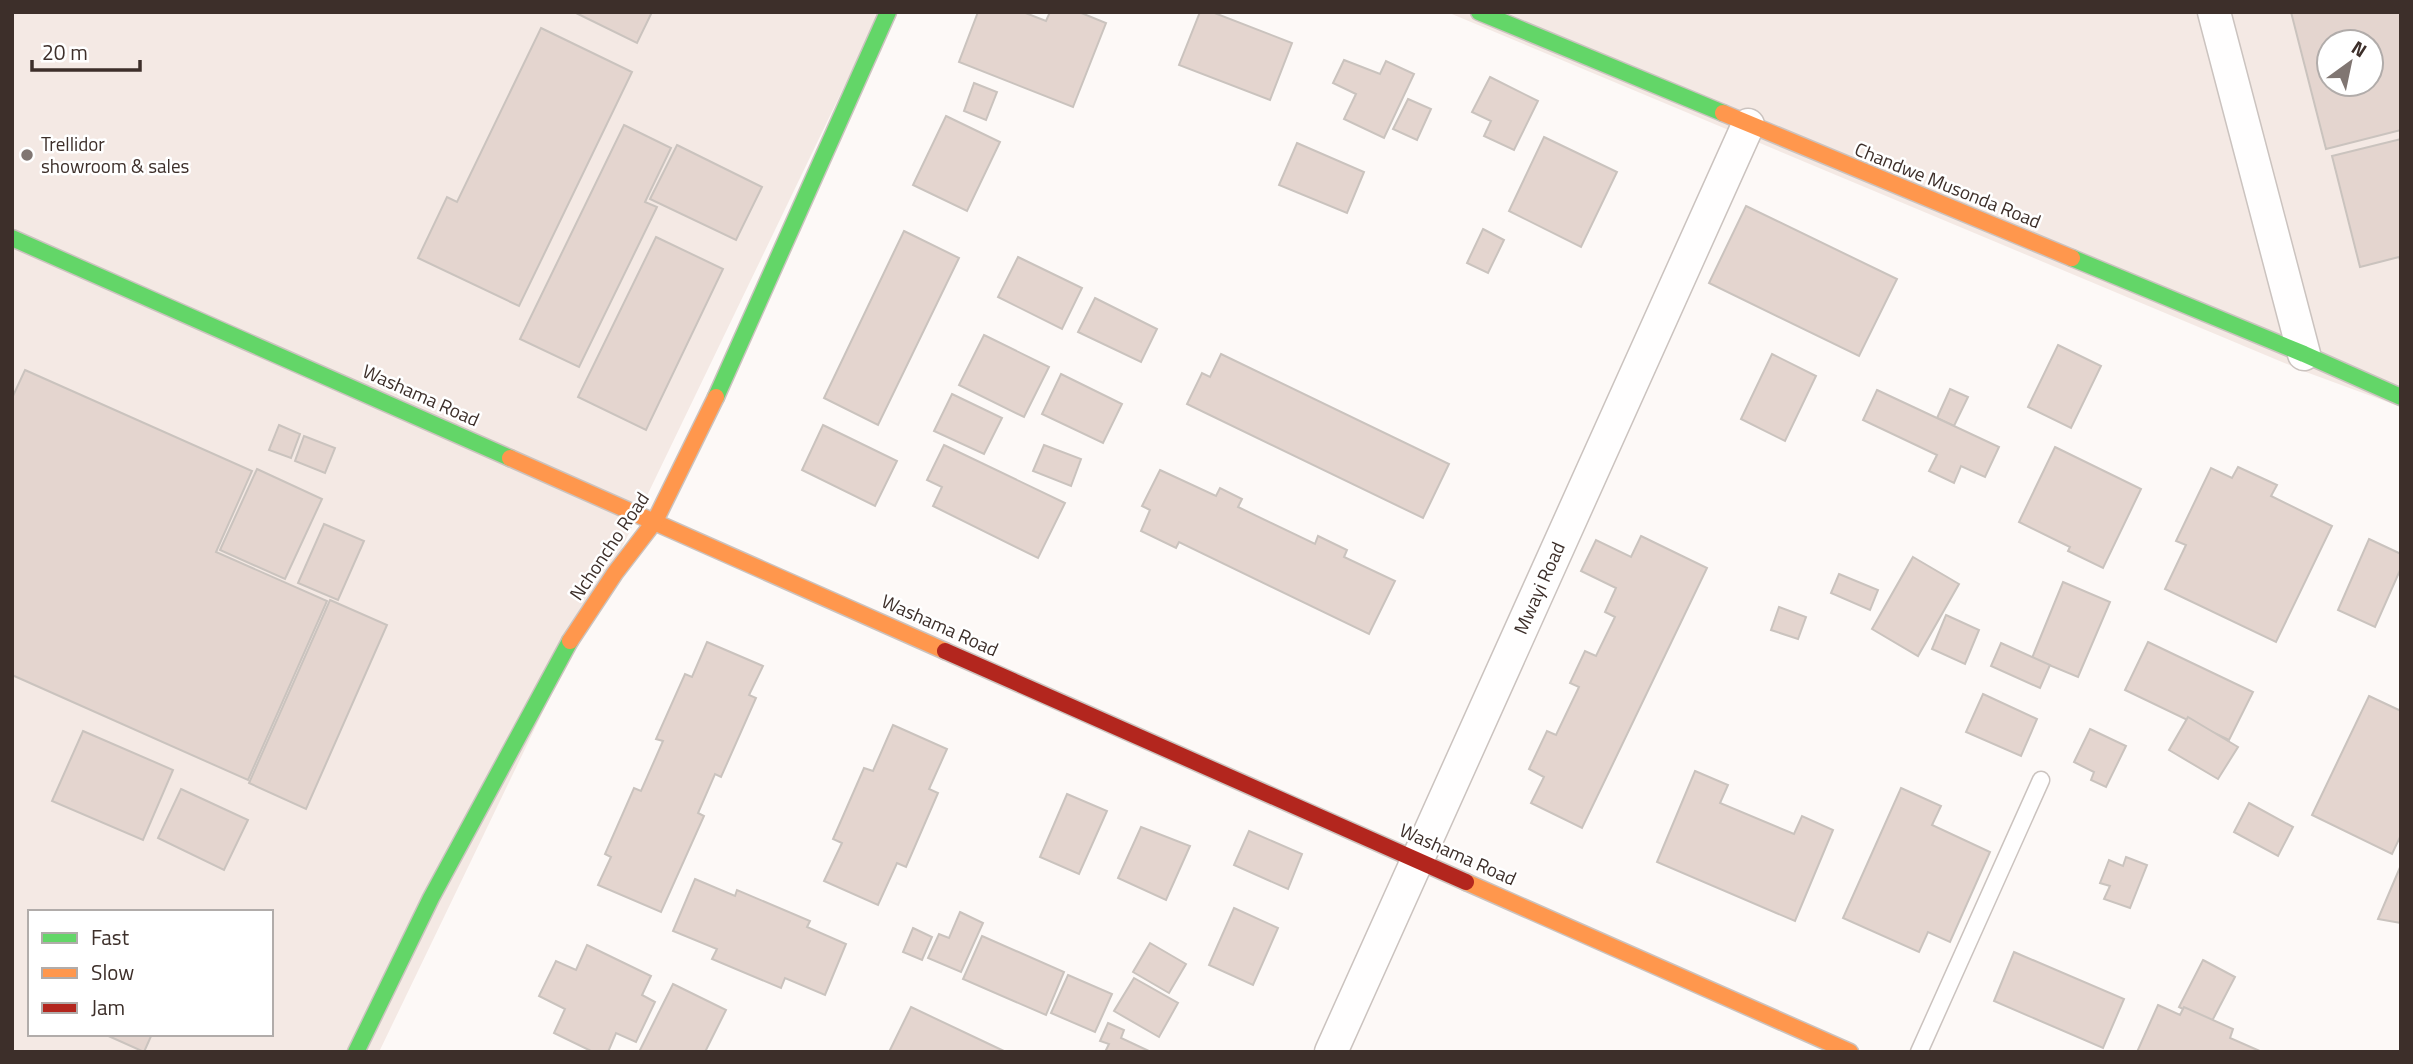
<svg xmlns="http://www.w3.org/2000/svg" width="2413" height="1064" font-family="'Titillium Web',sans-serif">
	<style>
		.built { fill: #f4e9e4; fill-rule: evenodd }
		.building { fill: #e4d5cf; stroke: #cac3be; stroke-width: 2; fill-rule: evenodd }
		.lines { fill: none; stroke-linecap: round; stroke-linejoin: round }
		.lane-casing { stroke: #cbc3bf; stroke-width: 19 }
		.street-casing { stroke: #cbc3bf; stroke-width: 35 }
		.fast-casing { stroke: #cbc3bf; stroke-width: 19 }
		.slow-casing { stroke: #cbc3bf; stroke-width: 19 }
		.jam-casing { stroke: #cbc3bf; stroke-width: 19 }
		.lane { stroke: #fffefe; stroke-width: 16 }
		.street { stroke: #fffefe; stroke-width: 32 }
		.fast { stroke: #63d668; stroke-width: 16 }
		.slow { stroke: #ff974d; stroke-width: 16 }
		.jam { stroke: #b3261e; stroke-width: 16 }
		.poi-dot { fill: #807672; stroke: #fff; stroke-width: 2.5 }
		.labels { text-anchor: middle; stroke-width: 5; stroke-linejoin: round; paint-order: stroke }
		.poi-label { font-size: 19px; fill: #3d2f2a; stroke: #fff; text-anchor: start }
		.street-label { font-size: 19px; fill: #3d2f2a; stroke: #fff }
	</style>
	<rect width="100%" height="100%" fill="#fdf9f7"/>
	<g class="built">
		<path d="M12 12H880L379 1052H12ZM30 912H271V1034H30Z"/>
		<path d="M1447 12H2401V407L2306 372ZM2329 42H2371V84H2329Z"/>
	</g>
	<g class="building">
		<polygon points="574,12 652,12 637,43"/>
		<polygon points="978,12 1023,12 1046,21 1050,12 1079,12 1106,23 1073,107 959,62"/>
		<polygon points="1200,12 1212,12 1292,43 1270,100 1179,65"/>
		<path d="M2291 12H2401V130L2326 149ZM2329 42H2371V84H2329Z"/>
		<polygon points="541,28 632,72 519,306 418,258 447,197 457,202"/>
		<polygon points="1344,60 1380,74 1386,61 1414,74 1384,138 1344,119 1356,94 1333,83"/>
		<polygon points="1490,77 1538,101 1514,150 1484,136 1491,121 1472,112"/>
		<polygon points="974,83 997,92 986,120 964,111"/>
		<polygon points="1408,99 1431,109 1417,140 1393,129"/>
		<polygon points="946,116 1000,142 967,211 913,185"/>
		<polygon points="624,125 671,148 645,202 657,207 579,367 520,339"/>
		<polygon points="1544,137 1617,172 1581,247 1509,211"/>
		<polygon points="2401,139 2401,263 2399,257 2360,267 2332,156"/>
		<polygon points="1297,143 1364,172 1347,213 1279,185"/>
		<polygon points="677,145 762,187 736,240 650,199"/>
		<polygon points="1746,206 1897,279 1859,356 1709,283"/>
		<polygon points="1483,229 1504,240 1488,273 1467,263"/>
		<polygon points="904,231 959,258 878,425 824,398"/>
		<polygon points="656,237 723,269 646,430 578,397"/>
		<polygon points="1018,257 1082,288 1062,329 998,297"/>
		<polygon points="1095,298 1157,329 1141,362 1078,332"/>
		<polygon points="984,335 1049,367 1024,417 959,385"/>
		<polygon points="2058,345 2101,366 2071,428 2028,407"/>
		<polygon points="1221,354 1449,464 1423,518 1187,404 1202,373 1210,377"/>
		<polygon points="1772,354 1816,376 1785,441 1741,419"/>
		<polygon points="25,370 252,471 216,552 327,601 248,780 12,675 12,398"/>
		<polygon points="1061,374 1122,404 1103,443 1042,414"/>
		<polygon points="1950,389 1968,397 1954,426 1937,418"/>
		<polygon points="1877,390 1999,447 1985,477 1961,466 1954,483 1929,471 1937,455 1863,420"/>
		<polygon points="952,394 1002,418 984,454 934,431"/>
		<polygon points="279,425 300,434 291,458 269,450"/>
		<polygon points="823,425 897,461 875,506 802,470"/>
		<polygon points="304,436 335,448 325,473 295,461"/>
		<polygon points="944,445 1065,503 1038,558 933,506 942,487 927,480"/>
		<polygon points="1044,445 1081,459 1071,486 1033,471"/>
		<polygon points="2055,447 2141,489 2103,568 2068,551 2070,547 2019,522"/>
		<polygon points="2238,467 2277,485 2271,496 2332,526 2276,642 2165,589 2186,545 2176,541 2211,468 2232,478"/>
		<polygon points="257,469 322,499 285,579 220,550"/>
		<polygon points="1160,470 1216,496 1220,488 1242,499 1238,507 1315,544 1318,536 1347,550 1344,557 1395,581 1369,634 1179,542 1176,548 1141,531 1150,510 1142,506"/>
		<polygon points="324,524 364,541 338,600 298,583"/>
		<polygon points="1641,536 1707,568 1582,828 1531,803 1544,777 1529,769 1547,731 1556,735 1579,687 1570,683 1585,651 1596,656 1615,617 1605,612 1616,588 1581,571 1596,540 1631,557"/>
		<polygon points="2369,539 2401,554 2401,568 2375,627 2338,610"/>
		<polygon points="1913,557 1959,584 1918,656 1872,629"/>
		<polygon points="1839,574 1878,590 1870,610 1831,593"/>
		<polygon points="2063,582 2110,602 2078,677 2032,658"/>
		<polygon points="330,600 387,625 306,809 249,783"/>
		<polygon points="1779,607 1806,617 1798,639 1771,630"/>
		<polygon points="1946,615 1979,630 1965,664 1932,649"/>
		<polygon points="707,642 763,666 749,695 756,698 721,777 715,774 698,813 704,816 661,912 598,885 611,857 605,854 634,788 641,791 663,741 656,739 685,674 692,677"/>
		<polygon points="2148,642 2253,692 2229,740 2125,690"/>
		<polygon points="2001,643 2050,665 2040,688 1991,666"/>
		<polygon points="1983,694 2037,719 2021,756 1966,732"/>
		<polygon points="2369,696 2401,711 2401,835 2392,854 2312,815"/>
		<polygon points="2188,717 2238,747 2218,779 2169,750"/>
		<polygon points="893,725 947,749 929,789 938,793 906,867 897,863 878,905 824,881 842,843 833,839 864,768 873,771"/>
		<polygon points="2090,729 2126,746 2106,787 2091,780 2094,772 2074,762"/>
		<polygon points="83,731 173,770 143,840 52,801"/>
		<polygon points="1695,771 1728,785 1720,803 1794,834 1802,816 1833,830 1795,921 1657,862"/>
		<polygon points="1901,788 1941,806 1932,825 1990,852 1950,942 1928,932 1919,952 1843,918"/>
		<polygon points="181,789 248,820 224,870 158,838"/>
		<polygon points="1067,794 1107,811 1079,874 1040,857"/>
		<polygon points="2249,803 2293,827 2278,856 2234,832"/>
		<polygon points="1141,827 1190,846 1166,900 1118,878"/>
		<polygon points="1249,831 1302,854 1288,889 1234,865"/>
		<polygon points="2126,857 2147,865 2130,908 2104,899 2110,886 2100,883 2109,860 2123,866"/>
		<polygon points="2401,865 2401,923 2378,919"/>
		<polygon points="695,879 735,896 737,890 810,921 807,927 846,944 825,995 785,978 781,988 712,959 717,949 673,931"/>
		<polygon points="1234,908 1278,928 1253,985 1209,965"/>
		<polygon points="960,912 983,923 961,972 928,958 939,934 949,938"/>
		<polygon points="913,928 932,937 922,960 903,952"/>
		<polygon points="982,936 1064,972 1046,1015 963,979"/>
		<polygon points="1150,943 1186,964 1169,993 1133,972"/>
		<polygon points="587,945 651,976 642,995 655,1002 636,1042 616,1033 608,1052 593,1052 554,1033 565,1009 539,996 556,961 576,970"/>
		<polygon points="2014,952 2124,999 2103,1048 1994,1001"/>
		<polygon points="2203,960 2235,977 2211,1023 2179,1007"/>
		<polygon points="1068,975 1112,994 1095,1032 1051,1013"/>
		<polygon points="1134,978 1178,1003 1159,1037 1114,1011"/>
		<polygon points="673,984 726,1010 705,1052 639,1052"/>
		<polygon points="2158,1005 2180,1015 2184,1007 2233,1029 2230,1038 2262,1052 2137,1052"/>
		<polygon points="911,1007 1006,1052 889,1052"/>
		<polygon points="1108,1023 1124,1030 1121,1038 1151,1052 1105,1052 1109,1044 1100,1041"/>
		<polygon points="104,1034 152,1034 144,1052"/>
	</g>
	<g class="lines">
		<defs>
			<polyline id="lane" points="1919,1052 2041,780"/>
			<g id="street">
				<polyline points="2214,12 2304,354"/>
				<polyline points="1331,1052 1748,125"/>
			</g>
			<g id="fast">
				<polyline points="1479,12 1723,113"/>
				<polyline points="12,238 510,458"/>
				<polyline points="2072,258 2304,354 2401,397"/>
				<polyline points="716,397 888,12"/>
				<polyline points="356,1052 431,898 570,641"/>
			</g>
			<g id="slow">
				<polyline points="1723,113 2072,258"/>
				<polyline points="510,458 945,651"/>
				<polyline points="570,641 615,573 655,521 716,397"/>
				<polyline points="1466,882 1850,1052"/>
			</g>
			<polyline id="jam" points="945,651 1466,882"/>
		</defs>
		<use href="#lane" class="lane-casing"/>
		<use href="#street" class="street-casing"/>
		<use href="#fast" class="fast-casing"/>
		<use href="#slow" class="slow-casing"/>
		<use href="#jam" class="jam-casing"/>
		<use href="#lane" class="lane"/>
		<use href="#street" class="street"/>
		<use href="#fast" class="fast"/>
		<use href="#slow" class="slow"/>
		<use href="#jam" class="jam"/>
	</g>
	<circle class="poi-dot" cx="27" cy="155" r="7"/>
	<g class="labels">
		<g class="poi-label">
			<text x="41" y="151">Trellidor<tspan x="41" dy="22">showroom &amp; sales</tspan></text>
		</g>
		<g class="street-label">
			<text transform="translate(1948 185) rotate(22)" y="7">Chandwe Musonda Road</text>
			<text transform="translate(421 395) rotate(24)" y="7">Washama Road</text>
			<text transform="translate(609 546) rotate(-56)" y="7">Nchoncho Road</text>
			<text transform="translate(1539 588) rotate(-66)" y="7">Mwayi Road</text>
			<text transform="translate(940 625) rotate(24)" y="7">Washama Road</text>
			<text transform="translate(1458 854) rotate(24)" y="7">Washama Road</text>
		</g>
	</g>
	<rect width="2413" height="1064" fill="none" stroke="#3d2f2a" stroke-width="28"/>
	<rect x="28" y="910" width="245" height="126" fill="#ffffff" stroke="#b1acaa" stroke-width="2"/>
	<rect x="42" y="933" width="35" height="10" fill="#63d668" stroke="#b1acaa" stroke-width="2"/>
	<text x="91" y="945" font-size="21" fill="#3d2f2a">Fast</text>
	<rect x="42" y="968" width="35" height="10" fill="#ff974d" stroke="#b1acaa" stroke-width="2"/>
	<text x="91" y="980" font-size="21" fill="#3d2f2a">Slow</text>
	<rect x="42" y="1003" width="35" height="10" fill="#b3261e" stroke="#b1acaa" stroke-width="2"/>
	<text x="91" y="1015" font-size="21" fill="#3d2f2a">Jam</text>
	<g transform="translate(2350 63) rotate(33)"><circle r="33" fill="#ffffff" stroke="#b1acaa" stroke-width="2"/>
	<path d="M0-5L12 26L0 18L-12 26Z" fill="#807672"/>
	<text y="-10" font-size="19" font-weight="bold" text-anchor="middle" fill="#3d2f2a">N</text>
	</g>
	<path d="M32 60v10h108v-10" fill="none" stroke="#3d2f2a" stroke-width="3.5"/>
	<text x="42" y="60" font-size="21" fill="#3d2f2a" stroke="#ffffff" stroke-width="5" paint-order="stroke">20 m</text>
</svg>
